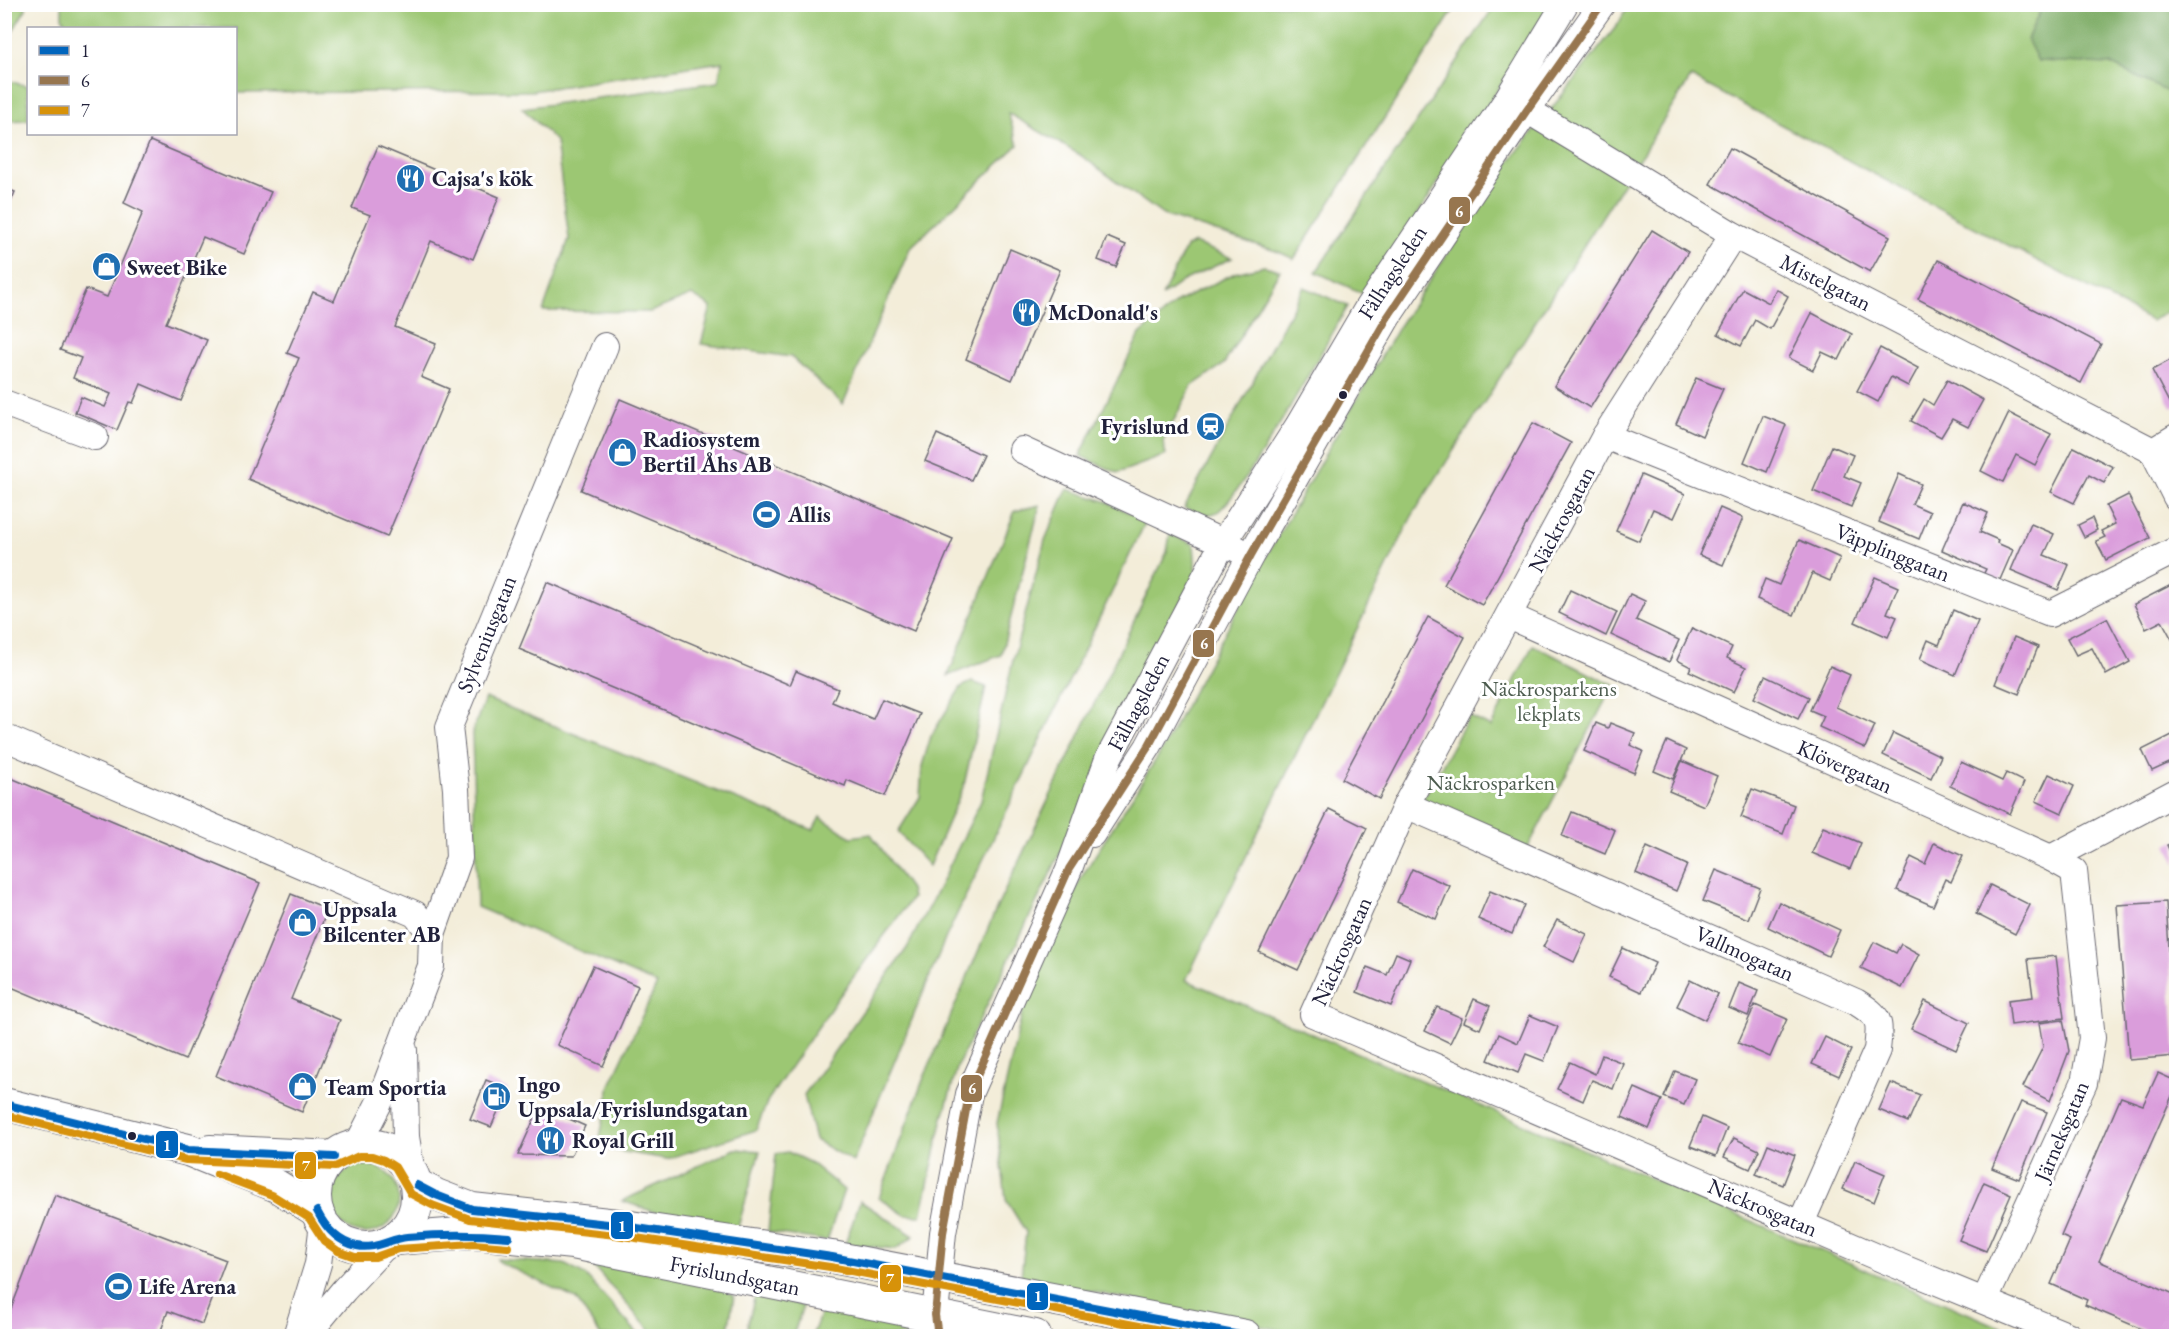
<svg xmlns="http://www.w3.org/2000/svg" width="2181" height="1341" font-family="'EB Garamond',serif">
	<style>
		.green { fill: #9cc773; stroke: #5f7457; stroke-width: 1.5 }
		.forest { fill: #7dac65; stroke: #506750; stroke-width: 1.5 }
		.building { fill: #da9ddb }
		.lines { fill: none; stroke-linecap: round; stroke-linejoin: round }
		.minor-casing { stroke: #6b6972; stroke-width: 28 }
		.major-casing { stroke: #6b6972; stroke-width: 34 }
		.minor { stroke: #fff; stroke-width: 26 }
		.major { stroke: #fff; stroke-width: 32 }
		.bus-1-casing { stroke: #fff; stroke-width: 12 }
		.bus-2-casing { stroke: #fff; stroke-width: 12 }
		.bus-3-casing { stroke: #fff; stroke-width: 12 }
		.bus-1 { stroke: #0065bd; stroke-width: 8 }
		.bus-2 { stroke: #97764f; stroke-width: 8 }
		.bus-3 { stroke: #d79209; stroke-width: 8 }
		.bus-dot { fill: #22223b; stroke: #fff; stroke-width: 2 }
		.labels { text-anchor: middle; stroke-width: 6; stroke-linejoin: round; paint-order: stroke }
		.poi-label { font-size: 22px; font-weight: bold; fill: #22223b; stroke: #fff; text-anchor: start }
		.street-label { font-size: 22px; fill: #22223b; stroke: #fff }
		.park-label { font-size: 22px; fill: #4d5c4f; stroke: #fff }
		.line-badge { stroke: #fff; stroke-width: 2 }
		.badge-label { font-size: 16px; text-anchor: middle; font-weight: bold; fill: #fff }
	</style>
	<rect width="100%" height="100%" fill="#fff"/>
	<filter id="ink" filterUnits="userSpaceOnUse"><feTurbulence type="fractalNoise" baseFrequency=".0167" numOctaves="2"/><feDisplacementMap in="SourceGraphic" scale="12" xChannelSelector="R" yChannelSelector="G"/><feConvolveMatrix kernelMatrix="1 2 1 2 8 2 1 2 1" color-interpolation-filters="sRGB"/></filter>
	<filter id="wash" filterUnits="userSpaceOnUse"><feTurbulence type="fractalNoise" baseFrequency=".008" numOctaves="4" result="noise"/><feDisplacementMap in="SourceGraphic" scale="24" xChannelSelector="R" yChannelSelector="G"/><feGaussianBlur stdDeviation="1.35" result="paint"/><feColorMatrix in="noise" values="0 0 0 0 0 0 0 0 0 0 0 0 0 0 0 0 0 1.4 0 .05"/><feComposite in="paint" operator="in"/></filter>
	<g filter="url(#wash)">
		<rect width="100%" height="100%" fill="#f3edd9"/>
		<g class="green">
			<polygon points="5,4 26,5 26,9 9,37 5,39"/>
			<polygon points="62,5 62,4 1457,5 1294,259 1279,252 1163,215 1080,155 1008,113 1018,145 910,248 843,404 791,357 701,344 711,307 692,295 650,312 543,311 569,239 556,141 522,108 718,82 722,62 532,91 236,93 236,28 68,28 62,17"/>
			<polygon points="1495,5 1549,5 1540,24 1366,295 1316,272"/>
			<polygon points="1628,5 2176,5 2176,308 2151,321 1691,77 1412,516 1186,980 2021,1336 1309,1336 1021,1277 1026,1232 1006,1200 997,1123 1026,996 1082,876 1160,753 1263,562 1399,326 1509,162 1619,23"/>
			<polygon points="8,81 28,86 28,120 5,121 5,82"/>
			<polygon points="1194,243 1232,258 1183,281 1162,296 1186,247"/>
			<polygon points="1264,266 1280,270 1224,364 1192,386 1163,441 1166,455 1118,473 1080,456 1140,334 1177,302 1235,273"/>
			<path d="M1304 287 1348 306C1329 338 1238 505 1215 513 1205 517 1193 511 1184 508Z"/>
			<polygon points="1067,489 1105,501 1146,521 946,937 853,1162 815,1140 804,1095 907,948 939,887 981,801 1013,660 1045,540"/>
			<polygon points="1040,505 1001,655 948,676 1015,511"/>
			<polygon points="1170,534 1194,544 1196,572 958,1065 942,1121 921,1216 905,1215 879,1198 923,1080 998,905 1167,552"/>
			<polygon points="1533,645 1604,681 1614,684 1526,851 1420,805 1469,716 1491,727"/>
			<polygon points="972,682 986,687 964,785 929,866 898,832 920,797 922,766 931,736 961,687"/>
			<polygon points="485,698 813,830 820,817 851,837 871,834 910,889 912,898 838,998 768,1100 756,1130 667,1159 598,1148 610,1085 657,984 477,907 472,733"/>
			<polygon points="735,1149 760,1151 738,1227 675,1219 622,1201"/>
			<polygon points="788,1152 811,1163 844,1190 827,1241 768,1232 776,1154"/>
			<circle cx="365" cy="1199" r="34"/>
			<polygon points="860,1201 914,1236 896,1249 845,1244"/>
			<polygon points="568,1252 718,1284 734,1296 727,1336 655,1336 594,1267"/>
			<polygon points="497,1259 564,1264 585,1275 640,1336 601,1336 576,1299 499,1262"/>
			<polygon points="755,1295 803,1306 793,1336 745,1336"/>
			<polygon points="822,1310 893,1325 908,1336 812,1336"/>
		</g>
		<polygon class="forest" points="2043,5 2176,5 2176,96 2110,64 2038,61 2027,39"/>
		<g id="blocks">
			<g class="building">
				<polygon points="150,141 271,192 244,254 203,237 166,323 207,340 181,401 141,384 133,403 129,402 117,430 75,412 81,397 105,407 111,394 73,378 81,358 60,350 86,289 107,297 143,212 124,203"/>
				<polygon points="378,146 499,197 473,259 431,241 395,327 436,344 421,377 449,389 387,537 248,479 299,358 287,353 313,292 334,301 370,215 352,208"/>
				<polygon points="1730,148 1890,236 1870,272 1710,184"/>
				<polygon points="4,188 15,192 5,216 4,216"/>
				<polygon points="1652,230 1688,252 1590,408 1554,386"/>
				<polygon points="1107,237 1126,245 1116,267 1098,260"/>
				<polygon points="1010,249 1060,270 1012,380 966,359"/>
				<polygon points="1938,260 2101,344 2081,383 1918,299"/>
				<polygon points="1743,289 1769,303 1776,289 1788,296 1770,329 1755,320 1741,346 1718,334"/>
				<polygon points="1812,313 1852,334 1839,360 1822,352 1813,370 1789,358"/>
				<polygon points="1880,348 1918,368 1908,386 1891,377 1878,402 1857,391"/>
				<polygon points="2176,357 2176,406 2172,408 2152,370"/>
				<polygon points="1696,378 1723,389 1702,436 1676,424"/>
				<polygon points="1947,380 1983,400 1968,427 1952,419 1941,437 1911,421 1924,399 1933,405"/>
				<polygon points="620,399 953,539 914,631 581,490"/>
				<polygon points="2009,413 2051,434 2035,465 2016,455 2003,482 1981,471"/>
				<polygon points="1763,416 1786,425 1767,472 1744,462"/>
				<polygon points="1533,423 1571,443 1482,605 1444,585"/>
				<polygon points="937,434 983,455 971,480 925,461"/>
				<polygon points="1832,446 1853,455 1844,476 1861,483 1851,507 1813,491"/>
				<polygon points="2074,447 2113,467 2104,483 2089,475 2074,503 2051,492"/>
				<polygon points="1899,474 1921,484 1912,504 1930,512 1919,539 1879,522"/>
				<polygon points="1641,475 1685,494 1674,518 1653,509 1639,541 1616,531"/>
				<polygon points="2128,495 2150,538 2106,560 2096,541 2105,537 2101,531 2115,524 2106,506"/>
				<polygon points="1963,502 1988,513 1980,532 1998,540 1997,543 2013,550 1999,582 1983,575 1986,569 1942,550"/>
				<polygon points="1720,508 1743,518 1723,565 1699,555"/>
				<polygon points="2092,518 2097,530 2084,537 2078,525"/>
				<polygon points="2031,524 2054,534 2044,555 2069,565 2058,590 2011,570"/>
				<polygon points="1799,540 1840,558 1830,581 1812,573 1794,615 1757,599 1765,579 1779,585"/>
				<polygon points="1875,577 1898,587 1887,613 1897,617 1888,637 1855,622"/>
				<polygon points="547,582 790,685 796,671 838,689 832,702 873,719 882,699 920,714 885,796 847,780 845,786 519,649"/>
				<polygon points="2173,584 2176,591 2176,642 2174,643 2162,621 2146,629 2134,604"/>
				<polygon points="1570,590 1617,612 1606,636 1559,613"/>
				<polygon points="1630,594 1645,601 1636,620 1679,640 1669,662 1611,635"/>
				<polygon points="1953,610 1978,621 1955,675 1920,659 1928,640 1939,645"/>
				<polygon points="1428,617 1465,637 1379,799 1342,779"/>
				<polygon points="2107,618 2130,662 2106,675 2092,648 2076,655 2067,638"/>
				<polygon points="1692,628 1732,647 1727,658 1746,667 1734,692 1689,671 1691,667 1677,660"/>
				<polygon points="2014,637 2038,647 2019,694 1995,684"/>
				<polygon points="1830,666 1850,675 1836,707 1875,725 1865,748 1819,727 1824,716 1810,710"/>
				<polygon points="1765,676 1809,697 1798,719 1754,698"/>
				<polygon points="1596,723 1608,728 1610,723 1635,733 1630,745 1643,751 1634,773 1584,751"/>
				<polygon points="1893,733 1941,756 1931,778 1883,755"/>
				<polygon points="2176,733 2176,760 2152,771 2142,750"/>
				<polygon points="1667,741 1686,750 1673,779 1654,771"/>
				<polygon points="1682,761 1717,776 1704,806 1669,791"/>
				<polygon points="1961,762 2002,781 2006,773 2024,782 2010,814 1950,786"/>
				<polygon points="2049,774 2074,786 2062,813 2036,801"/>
				<polygon points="4,775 260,883 185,1060 4,984"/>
				<polygon points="1752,789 1794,805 1783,834 1741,817"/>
				<polygon points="1329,809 1367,828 1298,970 1259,952"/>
				<polygon points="1572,812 1615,830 1605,854 1562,836"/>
				<polygon points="1823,827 1861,843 1850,869 1812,853"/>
				<polygon points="2176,841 2176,864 2167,845"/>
				<polygon points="1934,843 1963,856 1951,882 1945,879 1933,906 1897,890 1911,857 1925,864"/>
				<polygon points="1647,847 1687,865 1676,891 1636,873"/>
				<polygon points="1412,869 1450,886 1436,919 1397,902"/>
				<polygon points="1716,870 1760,888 1748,919 1703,901"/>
				<polygon points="1990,885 2030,905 2015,934 1976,914"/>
				<polygon points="1490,891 1524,905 1512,934 1478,919"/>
				<polygon points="291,894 328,909 291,999 340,1020 302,1112 216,1076"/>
				<polygon points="1779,902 1840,930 1828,956 1768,927"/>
				<polygon points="2166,902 2176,1056 2129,1060 2117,905"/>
				<polygon points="1557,920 1587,934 1574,962 1543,947"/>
				<polygon points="1874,942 1896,953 1901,944 1919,954 1902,988 1861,968"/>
				<polygon points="1623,948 1655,963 1641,992 1609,977"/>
				<polygon points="1396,953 1410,959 1391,1006 1357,992 1367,967 1387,975"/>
				<polygon points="2056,956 2064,1018 2011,1025 2008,1000 2033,997 2028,959"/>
				<polygon points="593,966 638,986 603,1066 557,1045"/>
				<polygon points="1690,980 1718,994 1705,1020 1677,1006"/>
				<polygon points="1739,983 1758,991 1748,1016 1729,1008"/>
				<polygon points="1474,999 1490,1006 1480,1029 1464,1022"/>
				<polygon points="1925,1001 1969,1023 1956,1050 1911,1029"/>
				<polygon points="1755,1005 1787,1019 1770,1057 1738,1043"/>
				<polygon points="1437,1007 1462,1018 1450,1043 1425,1031"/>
				<polygon points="1530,1015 1558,1027 1544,1061 1526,1054 1518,1073 1488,1060 1499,1034 1518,1043"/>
				<polygon points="2063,1020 2069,1051 2050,1101 2023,1087 2043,1047 2039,1023"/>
				<polygon points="1825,1037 1851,1050 1839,1076 1812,1064"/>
				<polygon points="1602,1055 1623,1063 1613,1089 1592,1080 1583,1101 1557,1089 1570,1062 1595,1074"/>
				<polygon points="1675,1071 1695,1079 1684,1105 1664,1097"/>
				<polygon points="2158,1073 2176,1081 2176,1087 2099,1261 2176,1295 2176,1336 2158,1336 2085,1305 2087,1300 2051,1284 2070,1240 2061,1236 2121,1097 2143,1105"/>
				<polygon points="486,1080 508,1089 491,1127 470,1119"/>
				<polygon points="1891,1083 1920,1095 1908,1122 1879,1110"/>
				<polygon points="1635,1088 1662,1100 1649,1129 1622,1117"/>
				<polygon points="2021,1102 2047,1112 2019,1179 1992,1168"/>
				<polygon points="540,1106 585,1126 571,1156 518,1155"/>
				<polygon points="1702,1117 1727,1128 1716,1156 1690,1146"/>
				<polygon points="1734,1138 1759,1150 1750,1169 1724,1157"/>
				<polygon points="1768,1144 1795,1155 1783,1185 1756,1174"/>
				<polygon points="1855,1161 1885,1174 1874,1202 1843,1189"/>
				<polygon points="1984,1182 2011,1194 1986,1251 1959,1240"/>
				<polygon points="55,1195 226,1260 202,1324 168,1311 159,1336 4,1336 4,1327"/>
			</g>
		</g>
	</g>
	<g filter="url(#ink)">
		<use href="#blocks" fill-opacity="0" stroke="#6b6972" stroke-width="1.5"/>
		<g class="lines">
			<defs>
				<g id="minor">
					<polyline points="1512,103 1527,110 1733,235 2153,451 2176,437"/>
					<polyline points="1733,235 1605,436 1406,805 1313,1014 1884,1260 2069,1336"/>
					<polyline points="4,403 95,437"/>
					<polyline points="1605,436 2050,614 2176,550"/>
					<polyline points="1022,450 1237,549"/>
					<polyline points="2153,451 2176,497"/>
					<polyline points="1509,616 2051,858 2074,871 2092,1038 2084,1083 1985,1300"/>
					<polyline points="4,737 415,914 432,934 431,966 379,1103 357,1146"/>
					<path d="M1406 805 1856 1002C1882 1018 1880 1021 1877 1050L1801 1223"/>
					<polyline points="1092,834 1148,747 1251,555 1387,318 1527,110 1602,4"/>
					<polyline points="2051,858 2176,792"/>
					<polyline points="432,934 459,858 456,789 449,727 605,346"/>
					<polyline points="404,1050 406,1137 412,1173"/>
					<polyline points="296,1336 318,1264 323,1223"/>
					<polyline points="306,1336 344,1290 388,1243"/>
					<polyline points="938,1336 935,1315 943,1233 969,1094 1069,869 1108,759 1223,543 1298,426 1368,307 1506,101 1565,4"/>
				</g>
				<g id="major">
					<polyline points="4,1104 188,1150 277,1186 317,1211"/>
					<circle cx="366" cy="1196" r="51"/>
					<polyline points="210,1151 334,1157"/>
					<polyline points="417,1185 436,1195 472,1209 617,1225 832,1257 1245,1336"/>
					<polyline points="396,1239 473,1233 573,1243 1035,1336"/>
				</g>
			</defs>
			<use href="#minor" class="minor-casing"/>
			<use href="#major" class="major-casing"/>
			<use href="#minor" class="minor"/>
			<use href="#major" class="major"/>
			<defs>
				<g id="bus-1">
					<polyline points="4,1104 188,1150 334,1157"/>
					<polyline points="417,1185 436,1195 472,1209 617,1225 832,1257 1245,1336"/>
					<path d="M317 1211C326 1229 338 1242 357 1246 375 1250 390 1239 407 1237 440 1234 476 1234 509 1237"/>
				</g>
				<polyline id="bus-2" points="938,1336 935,1315 943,1233 969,1094 1069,869 1148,747 1251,555 1387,318 1527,110 1602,4"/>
				<g id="bus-3">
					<polyline points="4,1115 186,1160 335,1167 359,1156 372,1156 384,1160 395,1167 411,1194 432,1205 470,1219 616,1235 830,1267 1192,1336"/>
					<polyline points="217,1174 272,1195 309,1218 324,1241 338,1251 355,1257 375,1257 398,1249 473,1244 508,1247"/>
				</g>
			</defs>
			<use href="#bus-1" class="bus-1-casing"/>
			<use href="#bus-2" class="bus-2-casing"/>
			<use href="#bus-3" class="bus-3-casing"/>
			<use href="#bus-1" class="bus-1"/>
			<use href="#bus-2" class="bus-2"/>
			<use href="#bus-3" class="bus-3"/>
		</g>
	</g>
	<defs>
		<symbol id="restaurant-disc" viewBox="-11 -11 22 22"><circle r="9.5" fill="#1f6fb2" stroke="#fff"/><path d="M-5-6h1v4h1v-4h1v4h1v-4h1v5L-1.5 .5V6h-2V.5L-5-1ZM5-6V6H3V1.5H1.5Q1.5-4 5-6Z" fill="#fff"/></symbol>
		<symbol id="shop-disc" viewBox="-11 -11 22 22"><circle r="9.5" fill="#1f6fb2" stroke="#fff"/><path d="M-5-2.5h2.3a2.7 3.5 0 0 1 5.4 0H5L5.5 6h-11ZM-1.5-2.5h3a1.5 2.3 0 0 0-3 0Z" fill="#fff"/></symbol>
		<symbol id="station-disc" viewBox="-11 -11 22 22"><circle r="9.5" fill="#1f6fb2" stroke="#fff"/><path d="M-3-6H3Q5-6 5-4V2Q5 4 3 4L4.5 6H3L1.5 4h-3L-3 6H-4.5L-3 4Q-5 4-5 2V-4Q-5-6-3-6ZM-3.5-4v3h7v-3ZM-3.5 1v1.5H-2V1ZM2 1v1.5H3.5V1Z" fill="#fff"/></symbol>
		<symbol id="stadium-disc" viewBox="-11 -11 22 22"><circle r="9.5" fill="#1f6fb2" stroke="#fff"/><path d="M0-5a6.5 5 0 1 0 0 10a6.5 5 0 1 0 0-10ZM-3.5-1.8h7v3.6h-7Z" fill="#fff"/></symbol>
		<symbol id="fuel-disc" viewBox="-11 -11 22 22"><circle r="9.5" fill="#1f6fb2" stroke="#fff"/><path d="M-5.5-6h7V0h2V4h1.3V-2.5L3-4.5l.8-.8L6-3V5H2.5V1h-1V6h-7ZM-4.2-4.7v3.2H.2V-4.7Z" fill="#fff"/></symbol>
	</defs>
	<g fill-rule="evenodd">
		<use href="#restaurant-disc" x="394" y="162" width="33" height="33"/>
		<use href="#shop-disc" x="90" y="250" width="33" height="33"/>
		<use href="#restaurant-disc" x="1010" y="296" width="33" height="33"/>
		<use href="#station-disc" x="1194" y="410" width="33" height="33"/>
		<use href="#shop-disc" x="606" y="436" width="33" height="33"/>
		<use href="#stadium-disc" x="750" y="498" width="33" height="33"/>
		<use href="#shop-disc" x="286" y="906" width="33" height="33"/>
		<use href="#shop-disc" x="286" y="1070" width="33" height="33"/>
		<use href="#fuel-disc" x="480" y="1080" width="33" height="33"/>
		<use href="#restaurant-disc" x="534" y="1124" width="33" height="33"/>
		<use href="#stadium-disc" x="102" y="1270" width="33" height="33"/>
	</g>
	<g class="bus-dot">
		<circle cx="1343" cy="395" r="5"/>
		<circle cx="132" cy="1136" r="5"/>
	</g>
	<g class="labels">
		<g class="poi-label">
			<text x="432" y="186">Cajsa's kök</text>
			<text x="127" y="275">Sweet Bike</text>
			<text x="1048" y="320">McDonald's</text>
			<text x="1189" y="434" text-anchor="end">Fyrislund</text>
			<text x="643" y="447">Radiosystem<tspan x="643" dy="25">Bertil Åhs AB</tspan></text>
			<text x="788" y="522">Allis</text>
			<text x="323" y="917">Uppsala<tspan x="323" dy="25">Bilcenter AB</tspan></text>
			<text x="518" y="1092">Ingo<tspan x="518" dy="25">Uppsala/Fyrislundsgatan</tspan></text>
			<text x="324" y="1095">Team Sportia</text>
			<text x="572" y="1148">Royal Grill</text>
			<text x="139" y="1294">Life Arena</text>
		</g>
		<g class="street-label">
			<text transform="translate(1392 272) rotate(-57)" y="8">Fålhagsleden</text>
			<text transform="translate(1826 282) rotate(27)" y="8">Mistelgatan</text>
			<text transform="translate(1561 519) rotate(-62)" y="8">Näckrosgatan</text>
			<text transform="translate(1893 552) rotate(22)" y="8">Väpplinggatan</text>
			<text transform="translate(486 634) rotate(-68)" y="8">Sylveniusgatan</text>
			<text transform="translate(1138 702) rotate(-62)" y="8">Fålhagsleden</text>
			<text transform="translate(1845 766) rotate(24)" y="8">Klövergatan</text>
			<text transform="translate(1341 951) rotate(-66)" y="8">Näckrosgatan</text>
			<text transform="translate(1745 953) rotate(24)" y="8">Vallmogatan</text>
			<text transform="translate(2061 1131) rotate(-67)" y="8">Järneksgatan</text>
			<text transform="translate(1763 1207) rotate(23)" y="8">Näckrosgatan</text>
			<text transform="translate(735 1275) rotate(11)" y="8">Fyrislundsgatan</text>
		</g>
		<g class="park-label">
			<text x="1549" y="696">Näckrosparkens<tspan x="1549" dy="25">lekplats</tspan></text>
			<text x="1491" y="790">Näckrosparken</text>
		</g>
	</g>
	<g class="line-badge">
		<rect x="1448" y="196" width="23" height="29" rx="6" fill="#97764f"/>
		<rect x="1192" y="629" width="23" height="29" rx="6" fill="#97764f"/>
		<rect x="960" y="1074" width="23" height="29" rx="6" fill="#97764f"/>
		<rect x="155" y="1130" width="24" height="29" rx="6" fill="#0065bd"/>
		<rect x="294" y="1151" width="23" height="29" rx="6" fill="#d79209"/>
		<rect x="610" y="1211" width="24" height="29" rx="6" fill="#0065bd"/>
		<rect x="879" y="1264" width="23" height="29" rx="6" fill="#d79209"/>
		<rect x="1026" y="1282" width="23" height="29" rx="6" fill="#0065bd"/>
	</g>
	<g class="badge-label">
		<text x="1459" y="217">6</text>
		<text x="1204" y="649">6</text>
		<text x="972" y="1094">6</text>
		<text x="167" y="1151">1</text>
		<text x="306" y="1171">7</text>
		<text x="622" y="1232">1</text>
		<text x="890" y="1284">7</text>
		<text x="1038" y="1302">1</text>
	</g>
	<rect width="2181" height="1341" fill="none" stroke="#fff" stroke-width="24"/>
	<rect x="27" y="27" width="210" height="108" fill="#ffffff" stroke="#a7a7b1" stroke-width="1.5"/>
	<rect x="39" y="46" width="30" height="9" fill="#0065bd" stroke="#a7a7b1" stroke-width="1.5"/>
	<text x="81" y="57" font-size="18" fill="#22223b">1</text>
	<rect x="39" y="76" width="30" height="9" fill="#97764f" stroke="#a7a7b1" stroke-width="1.5"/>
	<text x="81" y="87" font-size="18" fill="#22223b">6</text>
	<rect x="39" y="106" width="30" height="9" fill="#d79209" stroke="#a7a7b1" stroke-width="1.5"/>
	<text x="81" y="117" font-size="18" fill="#22223b">7</text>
</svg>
